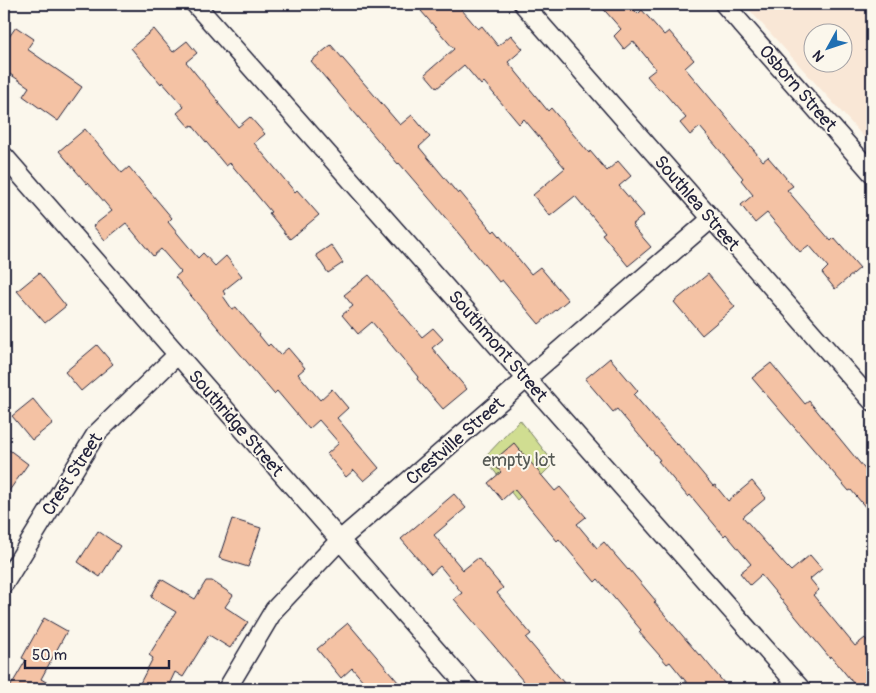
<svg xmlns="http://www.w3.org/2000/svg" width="876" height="693" font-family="Pangolin,sans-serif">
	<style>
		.built { fill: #f9e7d6; fill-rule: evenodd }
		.green { fill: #d0dd91; stroke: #798066 }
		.building { fill: #f4c2a4; stroke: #22223b }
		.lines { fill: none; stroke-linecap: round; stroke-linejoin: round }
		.street-casing { stroke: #22223b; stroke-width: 21 }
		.street { stroke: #fbf7ec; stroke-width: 18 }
		.labels { text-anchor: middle; stroke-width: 4; stroke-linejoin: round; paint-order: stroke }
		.street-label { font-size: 18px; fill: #22223b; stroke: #fbf7ec }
		.park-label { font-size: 18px; fill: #565a55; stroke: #fbf7ec }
	</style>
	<rect width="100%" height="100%" fill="#fbf7ec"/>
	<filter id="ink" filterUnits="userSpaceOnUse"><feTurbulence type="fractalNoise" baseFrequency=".02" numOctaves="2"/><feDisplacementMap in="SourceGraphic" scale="10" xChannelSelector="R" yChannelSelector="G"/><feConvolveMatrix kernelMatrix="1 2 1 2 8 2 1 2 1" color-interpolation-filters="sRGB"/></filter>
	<g filter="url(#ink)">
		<path class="built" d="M744 4H872V146ZM814 32H844V62H814Z"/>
		<polygon class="green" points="520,420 554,463 517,500 484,458"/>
		<g class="building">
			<polygon points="429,4 457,4 478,29 482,26 498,46 511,35 523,49 508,62 548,111 551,108 589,153 590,151 607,171 618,161 631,176 619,186 644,215 632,225 651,247 628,266 602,234 605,232 575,196 550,216 533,195 565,168 524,119 519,124 484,82 481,85 464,65 437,88 425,74 454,49 421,11"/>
			<polygon points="599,4 628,4 638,14 642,10 664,35 669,31 694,60 685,68 763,161 768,157 793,186 787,190 831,241 834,238 860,268 835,289 822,273 828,267 809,245 800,252 767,213 755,223 741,205 753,195 741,180 743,178 700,127 690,135 680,123 686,118 661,89 659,90 647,76 656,69 633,41 624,49 614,36 621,29"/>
			<polygon points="16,27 34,39 27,49 82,87 58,121 23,96 29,87 4,70 4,44"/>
			<polygon points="154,29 173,52 187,41 197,53 186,62 219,102 218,103 238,127 250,117 265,134 254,143 295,192 297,190 319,215 290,239 269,213 271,212 230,163 226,166 192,125 189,127 177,113 184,107 162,82 161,84 131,48"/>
			<polygon points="331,45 400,125 412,115 430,137 419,147 458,194 460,192 493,232 495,230 531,274 540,267 568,300 539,324 502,280 499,282 434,204 399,163 398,164 311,61"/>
			<polygon points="85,129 122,173 129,167 172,218 168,222 198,258 203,253 215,266 226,256 242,276 223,291 225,294 223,296 232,309 236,307 268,346 270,344 280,355 288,348 305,368 298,374 320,400 332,389 348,408 337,418 379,468 364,481 354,470 346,477 327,454 339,443 319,420 309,429 277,391 274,394 175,277 181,272 161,249 153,256 126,223 105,240 93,226 112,211 88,183 87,184 59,151"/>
			<polygon points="331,245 343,263 328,273 316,255"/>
			<polygon points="39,273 66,306 45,323 17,291"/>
			<polygon points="708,274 735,307 702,335 674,302"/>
			<polygon points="369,275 422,337 433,328 443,339 432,348 467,389 443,409 417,379 418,377 372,322 358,334 342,315 353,306 344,295"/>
			<polygon points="97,345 113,364 81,391 65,372"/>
			<polygon points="610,358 638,391 634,395 677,445 678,444 713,486 715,485 728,501 752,481 766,498 743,517 786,566 791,571 810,555 822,569 810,579 819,590 813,595 855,646 865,638 872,647 872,677 858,689 831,656 830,658 761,575 750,585 740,573 751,564 726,534 724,536 690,495 688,497 658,461 660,460 617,409 613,412 585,379"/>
			<polygon points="771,363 805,404 809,401 872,478 872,515 851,490 849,491 752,378"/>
			<polygon points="33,399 53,423 32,440 12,416"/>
			<polygon points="514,443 555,491 560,487 586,517 577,524 597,548 604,542 628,570 629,569 656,601 654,602 699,655 700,654 729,689 692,689 670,662 667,664 639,632 641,630 598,579 595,582 559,539 557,541 514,489 502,500 488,483 501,472 492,462"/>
			<polygon points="4,446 28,464 4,498"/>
			<polygon points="454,494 466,508 434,535 463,570 478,558 503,588 497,593 531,634 526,638 569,689 530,689 512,668 512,667 454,599 462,593 440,566 431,574 401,539"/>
			<polygon points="232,519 261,528 248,567 219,558"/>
			<polygon points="98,531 120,546 100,577 78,562"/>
			<polygon points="161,579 195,599 206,581 212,581 233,595 225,607 248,622 230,648 209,635 183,677 175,672 167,689 137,689 153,658 149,655 176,612 151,597"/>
			<polygon points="44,618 67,631 41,679 58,689 9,689 26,660 22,658"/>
			<polygon points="348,623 404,689 370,689 352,668 341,678 317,649"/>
		</g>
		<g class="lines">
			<defs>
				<g id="street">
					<polyline points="195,4 801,689"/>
					<polyline points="523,4 872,401"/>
					<polyline points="724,4 872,173"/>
					<polyline points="4,156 470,689"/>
					<polyline points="4,584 96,434 177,355"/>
					<polyline points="227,689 274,610 340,540 711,219"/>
				</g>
			</defs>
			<use href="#street" class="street-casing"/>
			<use href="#street" class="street"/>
		</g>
	</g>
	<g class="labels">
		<g class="street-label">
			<text transform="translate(798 88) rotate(49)" y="6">Osborn Street</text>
			<text transform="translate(697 203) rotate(49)" y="6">Southlea Street</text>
			<text transform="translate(498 346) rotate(49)" y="6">Southmont Street</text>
			<text transform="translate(236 423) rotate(49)" y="6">Southridge Street</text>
			<text transform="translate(455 441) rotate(-41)" y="6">Crestville Street</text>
			<text transform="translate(72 474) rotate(-57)" y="6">Crest Street</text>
		</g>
		<g class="park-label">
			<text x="519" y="466">empty lot</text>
		</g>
	</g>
	<rect width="876" height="693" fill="none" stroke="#fbf7ec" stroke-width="20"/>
	<rect x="10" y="10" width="856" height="673" fill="none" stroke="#22223b" stroke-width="2" filter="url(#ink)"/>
	<g transform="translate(828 48) rotate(230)"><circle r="24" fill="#fbf7ec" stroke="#a4a2a5"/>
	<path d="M0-4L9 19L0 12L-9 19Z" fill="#1f6fb2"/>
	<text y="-8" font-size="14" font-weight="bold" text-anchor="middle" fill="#22223b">N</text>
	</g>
	<path d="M25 660v8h144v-8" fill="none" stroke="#22223b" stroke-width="2.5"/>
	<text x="32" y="660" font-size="15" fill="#22223b" stroke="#fbf7ec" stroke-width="4" paint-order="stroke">50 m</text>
</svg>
